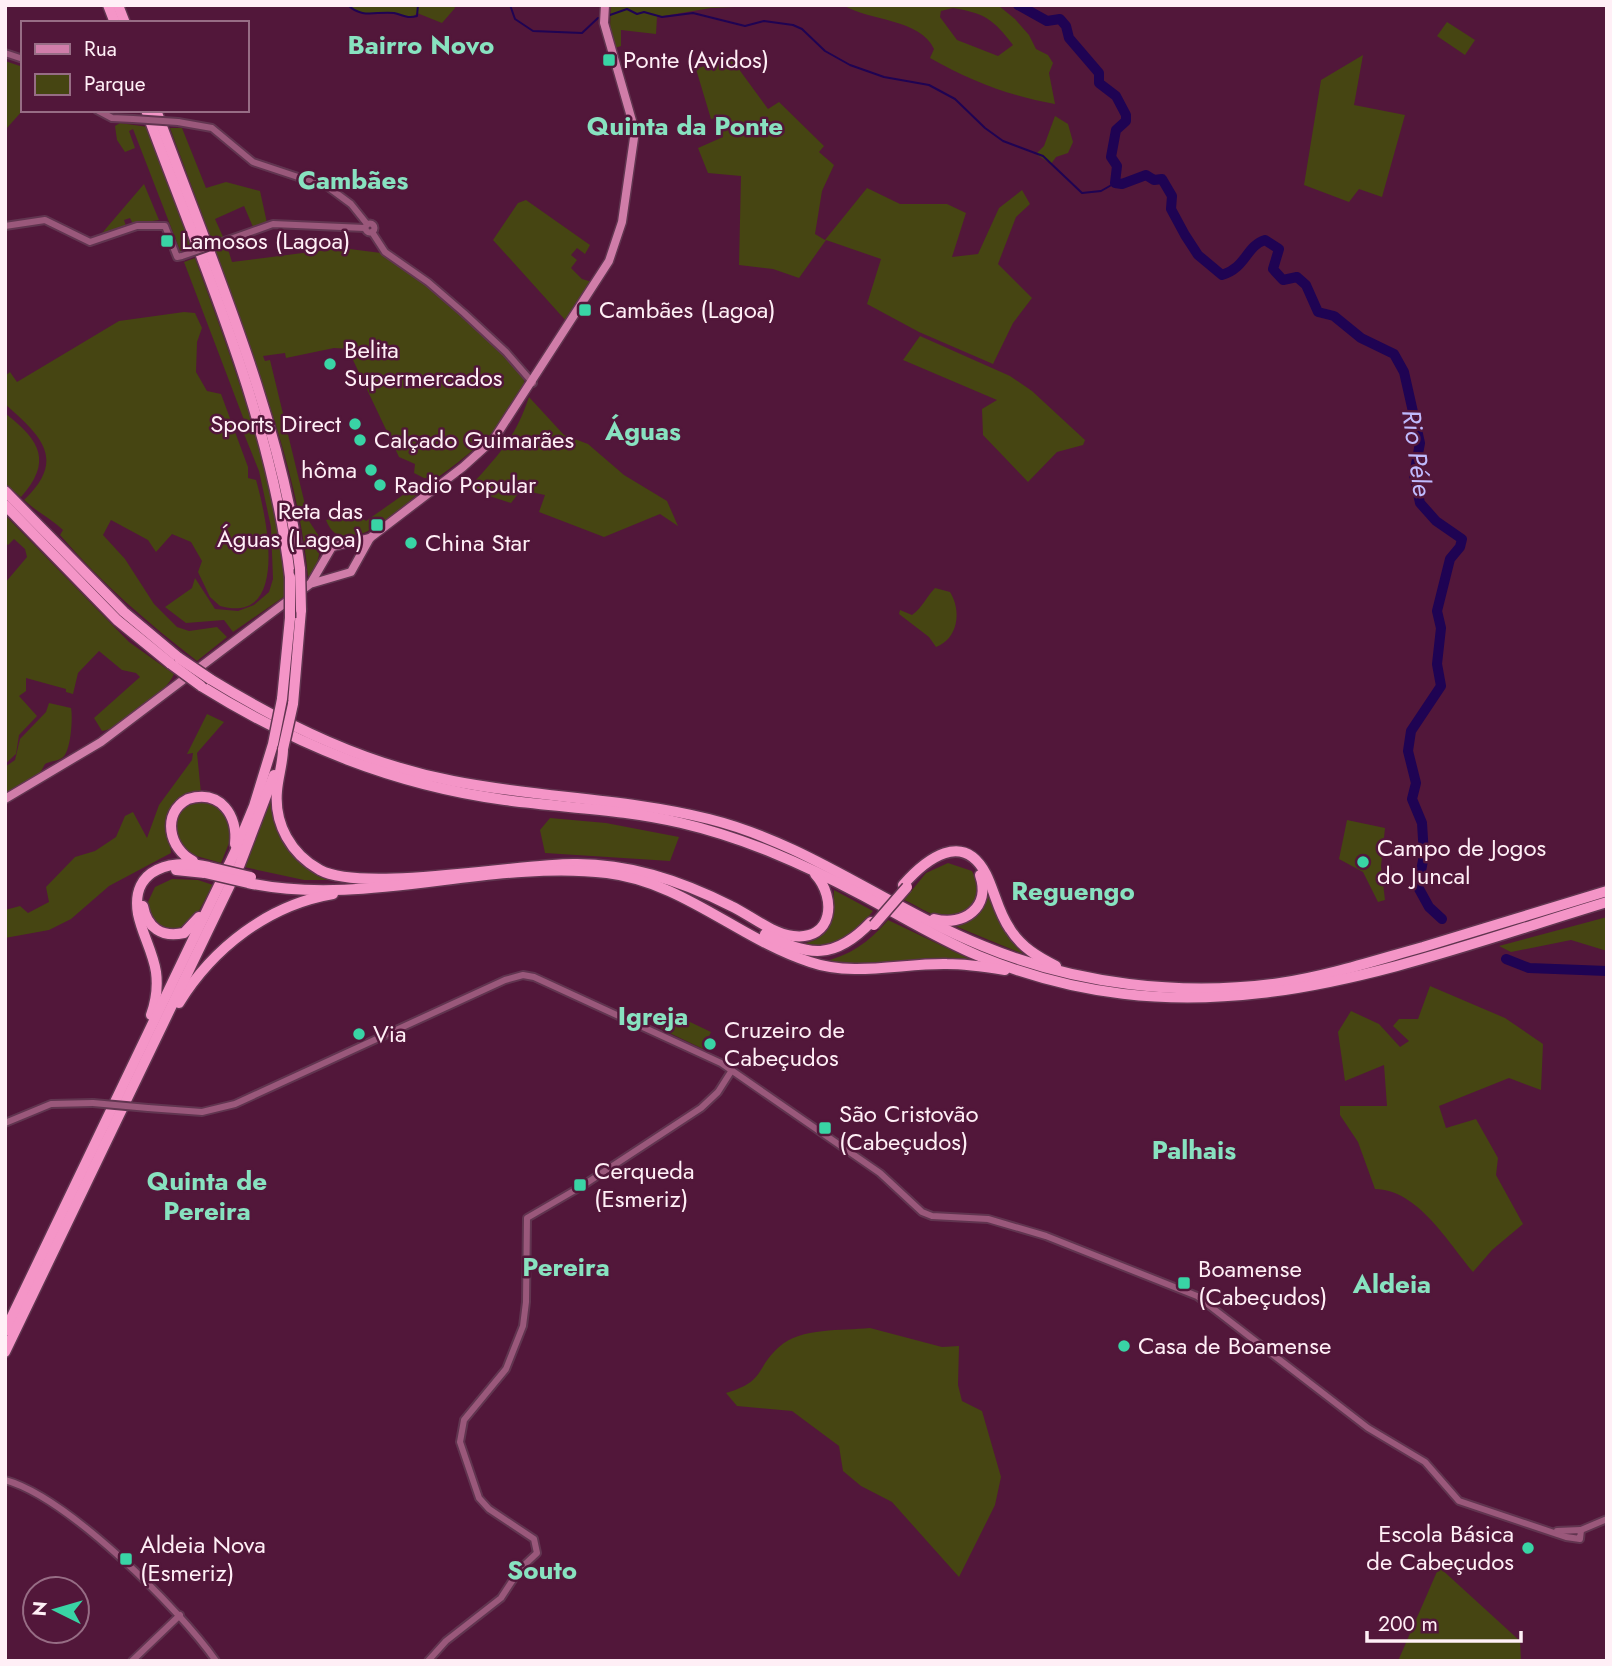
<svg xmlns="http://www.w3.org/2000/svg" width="1612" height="1666" font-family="Jost,sans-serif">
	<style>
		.green { fill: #464512; fill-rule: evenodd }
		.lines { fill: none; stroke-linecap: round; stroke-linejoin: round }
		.stream { stroke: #1f0353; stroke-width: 2 }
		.river { stroke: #1f0353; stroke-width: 10 }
		.minor-casing { stroke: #613550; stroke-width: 10 }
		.major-casing { stroke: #613550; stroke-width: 11 }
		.highway-casing { stroke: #613550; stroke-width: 13 }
		.minor { stroke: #9a587b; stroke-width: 6 }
		.major { stroke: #d07da9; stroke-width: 8 }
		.highway { stroke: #f495c7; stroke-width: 10 }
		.minor-bridge-casing { stroke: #613550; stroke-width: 10; stroke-linecap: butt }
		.highway-bridge-casing { stroke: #613550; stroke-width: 13; stroke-linecap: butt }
		.minor-bridge { stroke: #9a587b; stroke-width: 6 }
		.highway-bridge { stroke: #f495c7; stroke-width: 10 }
		.poi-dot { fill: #39d4a5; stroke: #52173a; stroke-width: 2.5 }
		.labels { text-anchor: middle; stroke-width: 5; stroke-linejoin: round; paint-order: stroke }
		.poi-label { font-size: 24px; fill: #ffeff6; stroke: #52173a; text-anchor: start }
		.neighbourhood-label { font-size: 26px; font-weight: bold; fill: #88e2c0; stroke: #52173a }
		.water-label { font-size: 26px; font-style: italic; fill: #bfbafd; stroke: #52173a }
	</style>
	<rect width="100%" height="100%" fill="#52173a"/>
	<g class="green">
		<polygon points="348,5 454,5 455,8 442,23 417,13 412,18 392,13 359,13"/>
		<polygon points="611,5 780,5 711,8 657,17 656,34 621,30 621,46 615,48 610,29"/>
		<path d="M843 5 999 6 1015 19 1029 35 1036 49 1048 55 1053 63 1049 73 1055 104C1009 96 971 81 930 58L934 49C921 19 869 21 843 5ZM953 8C985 13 994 20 1013 45L998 56 957 40 940 17 941 11Z"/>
		<polygon points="1447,22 1475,40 1465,55 1437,36"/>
		<polygon points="1363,55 1354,105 1405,115 1382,197 1359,189 1349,202 1304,185 1321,80"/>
		<polygon points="730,57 768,109 779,102 824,146 819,152 834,165 822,191 815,234 825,240 867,188 900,204 947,204 966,213 952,257 978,254 999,208 1022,190 1030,204 1016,217 998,264 1032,298 1013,323 993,364 919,332 867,304 881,259 826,240 799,278 773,269 739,265 741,176 708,173 698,148 723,137 716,118 711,119 696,69"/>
		<polygon points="5,61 23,67 23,110 6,129"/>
		<polygon points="1055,116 1068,124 1073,142 1068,153 1056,157 1051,164 1036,154 1044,146"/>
		<polygon points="120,123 148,127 192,250 181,253 133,129 129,131 135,148 125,152 117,140 115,126"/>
		<polygon points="170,128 182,128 206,188 226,182 260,191 267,223 253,227 244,206 215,219 224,239 213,244"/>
		<polygon points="144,184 159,220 133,224 130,218 124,220 126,226 97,239"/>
		<polygon points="526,200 590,245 585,254 577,248 571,255 577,260 571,268 582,279 592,282 567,322 493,240 518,203"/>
		<path d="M227 246 232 262 342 248 381 253 430 287 515 364C519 370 525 376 524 384 521 415 461 461 437 478H424L414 473 415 464 399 457 353 360 351 349 334 348 286 358 285 353 263 356 265 361 270 360 309 521 322 541 316 568 308 577C298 466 252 356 215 250Z"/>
		<path d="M195 258C233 363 273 467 285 579V596L233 632 224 620 186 623 165 607 192 588 195 578 215 609 238 611 254 605 269 592 273 579 271 527 259 471 244 434V420L184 262Z"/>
		<path d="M184 312 195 313 202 328 197 342 196 372 207 391 221 394 248 467V478L256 480C266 514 291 626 220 606L210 597 198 572 202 561 191 542 172 534 156 552 148 540 111 520 103 535 125 559 154 604 177 627 189 631 217 627 227 637 197 661C148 623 100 582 60 535L63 530C50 518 37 512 24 500 67 459 41 436 5 404V376L10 372 17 382 119 321Z"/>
		<polygon points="920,336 1010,376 1032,391 1085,440 1083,445 1057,452 1028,482 983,435 982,409 997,400 903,360"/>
		<path d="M529 397 564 435 588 444 624 475 667 501 678 526 660 514 604 537 539 512 545 495 521 490 511 503 468 489C498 455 514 441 529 397Z"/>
		<path d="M6 414C41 441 52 462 21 497L5 484Z"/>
		<path d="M420 483 430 484C407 501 344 568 326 520L353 512 366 521Z"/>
		<path d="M6 516 129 642 174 674C167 692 121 729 102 731L94 718 140 677 136 673 122 670 99 651 78 673 73 694 66 692V689L26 678V691L19 696 37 716 19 735 16 754 5 764V583L27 557 25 549 14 539 8 545 5 543Z"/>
		<path d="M935 588 950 592C962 611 958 639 936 647L929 637 899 614 900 610 912 615C923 607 926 597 935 588Z"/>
		<path d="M49 703 71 708C73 717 71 753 62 758 58 761 50 761 45 764L39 775 5 794V767L15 760 20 739 46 712Z"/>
		<polygon points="207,714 224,722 197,753 201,793 183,799 168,824 171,853 109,886 71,919 49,930 5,938 5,910 20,906 28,913 49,902 46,887 75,857 95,851 116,837 125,816 133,812 147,838 159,805 192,760 193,753 187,754"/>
		<path d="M272 797C273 839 299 873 340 880H304L244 867Z"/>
		<path d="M195 800 213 802 228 815 231 838 221 863 193 855 179 845C174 825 174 809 195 800Z"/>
		<polygon points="550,818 606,823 679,837 670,861 545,853 540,830"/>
		<polygon points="1347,820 1385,828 1381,866 1385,900 1378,902 1363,872 1339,859"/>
		<path d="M948 863 972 871C984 895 973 925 940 917 928 914 916 905 904 900L926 873Z"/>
		<path d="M172 879 198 880 213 885 195 918 176 930C158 929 150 920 147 904L155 887Z"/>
		<path d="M988 887 1002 925 1023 954 955 926C977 922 986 908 988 887Z"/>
		<path d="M834 890 873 911C852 937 832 951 798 945 835 938 832 920 834 890Z"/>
		<polygon points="1607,917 1607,951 1571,940 1511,952 1499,946"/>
		<path d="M888 920 976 962C924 957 873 968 821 962 850 956 869 942 888 920Z"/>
		<path d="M1430 986 1505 1018 1543 1044 1541 1090 1509 1078 1439 1106 1446 1128 1476 1119 1498 1158 1496 1175 1523 1224 1492 1250 1473 1272C1447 1241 1418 1190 1375 1189L1358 1142 1340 1115V1106H1387L1384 1065 1345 1081 1338 1032 1351 1011 1379 1024 1400 1047 1409 1041 1393 1026 1399 1019H1418Z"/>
		<polygon points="669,1012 711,1032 703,1049 661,1029"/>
		<path d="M870 1328 942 1347 959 1346 958 1385 962 1401 982 1411 1001 1477 995 1505 959 1577 892 1502 861 1486 843 1471 839 1446 792 1411 737 1406 726 1393C766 1381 754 1370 779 1347 801 1327 842 1331 870 1328Z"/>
		<polygon points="1439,1567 1520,1641 1521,1661 1398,1661"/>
	</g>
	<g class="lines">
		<g class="stream">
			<path d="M348 5C362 19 376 11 394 13 403 15 407 19 417 16L418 5"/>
			<polyline points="510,5 515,19 533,31 582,33 598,18"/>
			<polyline points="610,15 627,9 637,14 644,12 662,17 693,13 745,26 764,21 793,25 802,29 825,51 850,65 884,77 929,85 955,99 985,128 1003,141 1043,156 1082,193 1101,191 1115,183"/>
		</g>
		<g class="river">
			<path d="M1018 5 1047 21 1060 19 1066 26 1069 38 1099 73V83L1116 96 1126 115V121L1116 130 1111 157 1117 166 1115 183 1122 184 1146 175 1154 180 1162 179 1172 196 1171 209 1185 235 1198 255 1222 275C1246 268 1246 246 1265 240L1279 249 1273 269 1283 280 1297 277 1306 285 1318 312 1334 316 1361 338 1394 354 1404 372 1420 443 1414 475 1420 503 1436 521 1462 539 1460 547 1450 559 1437 611 1441 628 1437 664 1441 686 1411 731 1408 751 1416 783 1412 799 1422 823 1424 855 1418 887 1429 907 1442 919"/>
			<polyline points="1506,959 1529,968 1607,971"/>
		</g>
		<defs>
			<g id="minor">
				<polyline points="5,53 23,59"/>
				<polyline points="97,110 112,118 133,119"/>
				<polyline points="178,122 212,128 253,162 328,187 351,204 367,224"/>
				<circle cx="370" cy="228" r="4.5"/>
				<polyline points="5,226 45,220 90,242 137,226 165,226 177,257 182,256"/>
				<polyline points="372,232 385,252 428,282 464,313 506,352 533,383"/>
				<polyline points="222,242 273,224 365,228"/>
				<polyline points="148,1108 202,1112 235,1104 505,980 523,975 534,977 721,1063 880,1173 922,1212 932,1216 988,1219 1046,1236 1197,1296 1368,1428 1425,1462 1459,1501 1566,1537 1580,1539 1581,1530"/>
				<polyline points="5,1123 51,1104 93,1103"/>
				<path d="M5 1480C67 1497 179 1608 216 1661"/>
				<polyline points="1581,1530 1607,1519"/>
				<polyline points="1557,1531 1581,1530"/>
				<polyline points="132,1661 180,1615"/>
				<polyline points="428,1661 446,1641 501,1598 520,1569 537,1553 534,1539 489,1509 479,1498 460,1442 464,1420 506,1369 523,1326 526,1302 527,1218 582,1186 701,1108 718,1092 732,1070"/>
			</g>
			<g id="major">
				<polyline points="311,583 332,547 370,538"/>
				<polyline points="5,799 101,742 310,584 351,572 370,538 463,467 494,439 609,261 622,222 635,131 604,23 605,5"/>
			</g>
			<g id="highway">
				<polyline points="108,5 115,23"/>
				<polyline points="118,5 125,23"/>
				<path d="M146 110C202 263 271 415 290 577"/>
				<path d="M156 110C210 258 280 414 300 569"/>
				<polyline points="5,491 124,612 179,658"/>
				<polyline points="5,505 117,620 171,664"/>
				<path d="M210 679C287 726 365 764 453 781 538 798 625 798 709 819 809 844 888 908 983 946 1075 984 1181 997 1280 983 1328 976 1376 960 1423 947 1484 928 1546 910 1607 891"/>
				<path d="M201 686C296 745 394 785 505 800 564 808 623 809 681 823 745 838 803 864 860 894 900 915 938 939 979 956 1203 1048 1390 968 1607 902"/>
				<polyline points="282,699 290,618"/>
				<polyline points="293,704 301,610"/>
				<path d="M283 749C283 762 278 777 277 791 274 824 291 854 320 870 363 893 516 864 573 864 628 863 682 881 731 906 750 915 771 933 793 936 833 941 837 898 815 874"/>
				<path d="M193 861C169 849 161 813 188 799 221 789 238 816 235 844"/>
				<polyline points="176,870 205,873"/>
				<path d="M248 883C365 908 490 859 607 873 683 882 739 939 810 962 853 977 903 963 947 964 967 964 986 967 1005 970"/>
				<path d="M903 885C926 859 963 830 986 874 995 892 998 912 1010 929 1021 947 1038 957 1056 966"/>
				<path d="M143 906C147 928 162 938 184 933L199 917"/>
				<path d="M934 919C964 927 991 907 980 875"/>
				<path d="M765 934C808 957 835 960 871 922"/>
				<path d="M179 1003C213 948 268 905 333 894"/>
				<path d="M151 1015C156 1001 158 987 156 972 153 952 142 934 138 914 130 867 173 859 209 867"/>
				<polyline points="5,1331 235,852 254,806 273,744"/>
				<polyline points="5,1352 240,864 274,775"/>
			</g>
		</defs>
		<use href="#minor" class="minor-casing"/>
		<use href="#major" class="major-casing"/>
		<use href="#highway" class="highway-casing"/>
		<use href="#minor" class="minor"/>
		<use href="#major" class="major"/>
		<use href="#highway" class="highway"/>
		<defs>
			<g id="minor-bridge">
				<polyline points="133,119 178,122"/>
				<polyline points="182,256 222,242"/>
				<polyline points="93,1103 148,1108"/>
			</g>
			<g id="highway-bridge">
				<polyline points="300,569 301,610"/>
				<polyline points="290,577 290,618"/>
				<polyline points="179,658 210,679"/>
				<polyline points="171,664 201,686"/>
				<polyline points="273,744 282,699"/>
				<polyline points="283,749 293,704"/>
				<polyline points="209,867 251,877"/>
				<polyline points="205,873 248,883"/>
				<polyline points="874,925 907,887"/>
			</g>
		</defs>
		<use href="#minor-bridge" class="minor-bridge-casing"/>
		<use href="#highway-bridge" class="highway-bridge-casing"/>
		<use href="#minor-bridge" class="minor-bridge"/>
		<use href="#highway-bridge" class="highway-bridge"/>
	</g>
	<g class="poi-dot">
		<rect x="602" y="53" width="14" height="14" rx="3.5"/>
		<rect x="160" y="234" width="14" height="14" rx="3.5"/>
		<rect x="578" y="303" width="14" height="14" rx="3.5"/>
		<circle cx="330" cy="364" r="7"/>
		<circle cx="355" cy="424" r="7"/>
		<circle cx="360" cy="440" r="7"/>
		<circle cx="371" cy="470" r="7"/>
		<circle cx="380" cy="485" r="7"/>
		<rect x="370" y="518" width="14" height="14" rx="3.5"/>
		<circle cx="411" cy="543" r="7"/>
		<circle cx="1363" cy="862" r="7"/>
		<circle cx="359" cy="1034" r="7"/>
		<circle cx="710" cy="1044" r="7"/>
		<rect x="818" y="1121" width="14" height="14" rx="3.5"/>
		<rect x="573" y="1178" width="14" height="14" rx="3.5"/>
		<rect x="1177" y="1276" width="14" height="14" rx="3.5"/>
		<circle cx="1124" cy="1346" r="7"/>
		<circle cx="1528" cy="1548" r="7"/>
		<rect x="119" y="1552" width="14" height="14" rx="3.5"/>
	</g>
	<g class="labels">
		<g class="poi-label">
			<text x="623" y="68">Ponte (Avidos)</text>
			<text x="181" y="249">Lamosos (Lagoa)</text>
			<text x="599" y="318">Cambães (Lagoa)</text>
			<text x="344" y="358">Belita<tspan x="344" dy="28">Supermercados</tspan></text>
			<text x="341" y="432" text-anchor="end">Sports Direct</text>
			<text x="374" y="448">Calçado Guimarães</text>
			<text x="357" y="478" text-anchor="end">hôma</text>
			<text x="394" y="493">Radio Popular</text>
			<text x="363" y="519" text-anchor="end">Reta das<tspan x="363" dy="28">Águas (Lagoa)</tspan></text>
			<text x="425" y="551">China Star</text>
			<text x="1377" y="856">Campo de Jogos<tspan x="1377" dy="28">do Juncal</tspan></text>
			<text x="724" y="1038">Cruzeiro de<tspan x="724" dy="28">Cabeçudos</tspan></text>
			<text x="373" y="1042">Via</text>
			<text x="839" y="1122">São Cristovão<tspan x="839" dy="28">(Cabeçudos)</tspan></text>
			<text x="594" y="1179">Cerqueda<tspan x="594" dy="28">(Esmeriz)</tspan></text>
			<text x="1198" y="1277">Boamense<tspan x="1198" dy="28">(Cabeçudos)</tspan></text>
			<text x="1138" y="1354">Casa de Boamense</text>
			<text x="1514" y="1542" text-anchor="end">Escola Básica<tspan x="1514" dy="28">de Cabeçudos</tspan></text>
			<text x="140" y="1553">Aldeia Nova<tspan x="140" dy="28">(Esmeriz)</tspan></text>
		</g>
		<g class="neighbourhood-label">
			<text x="421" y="54">Bairro Novo</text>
			<text x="685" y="135">Quinta da Ponte</text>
			<text x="353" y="189">Cambães</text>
			<text x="643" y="440">Águas</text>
			<text x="1073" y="900">Reguengo</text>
			<text x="653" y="1025">Igreja</text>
			<text x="1194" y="1159">Palhais</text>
			<text x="207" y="1190">Quinta de<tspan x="207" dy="30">Pereira</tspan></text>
			<text x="566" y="1276">Pereira</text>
			<text x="1392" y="1293">Aldeia</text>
			<text x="542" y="1579">Souto</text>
		</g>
		<g class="water-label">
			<text transform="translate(1417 453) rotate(82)" y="9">Rio Péle</text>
		</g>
	</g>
	<rect width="1612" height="1666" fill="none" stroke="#ffeff6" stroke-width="14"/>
	<rect x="21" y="21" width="228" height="91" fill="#52173a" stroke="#976d85" stroke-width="2"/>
	<rect x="35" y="44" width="35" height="10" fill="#d07da9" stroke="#976d85" stroke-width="2"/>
	<text x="84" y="56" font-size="21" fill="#ffeff6">Rua</text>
	<rect x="35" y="74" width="35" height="21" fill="#464512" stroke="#976d85" stroke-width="2"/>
	<text x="84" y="91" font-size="21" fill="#ffeff6">Parque</text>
	<g transform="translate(56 1610) rotate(275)"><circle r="33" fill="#52173a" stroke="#976d85" stroke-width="2"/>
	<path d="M0-5L12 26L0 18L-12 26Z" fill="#39d4a5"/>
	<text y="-10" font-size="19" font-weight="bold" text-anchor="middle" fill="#ffeff6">N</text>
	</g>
	<path d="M1367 1631v10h154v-10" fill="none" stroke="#ffeff6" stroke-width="3.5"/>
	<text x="1378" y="1631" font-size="21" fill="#ffeff6" stroke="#52173a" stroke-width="5" paint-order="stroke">200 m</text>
</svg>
